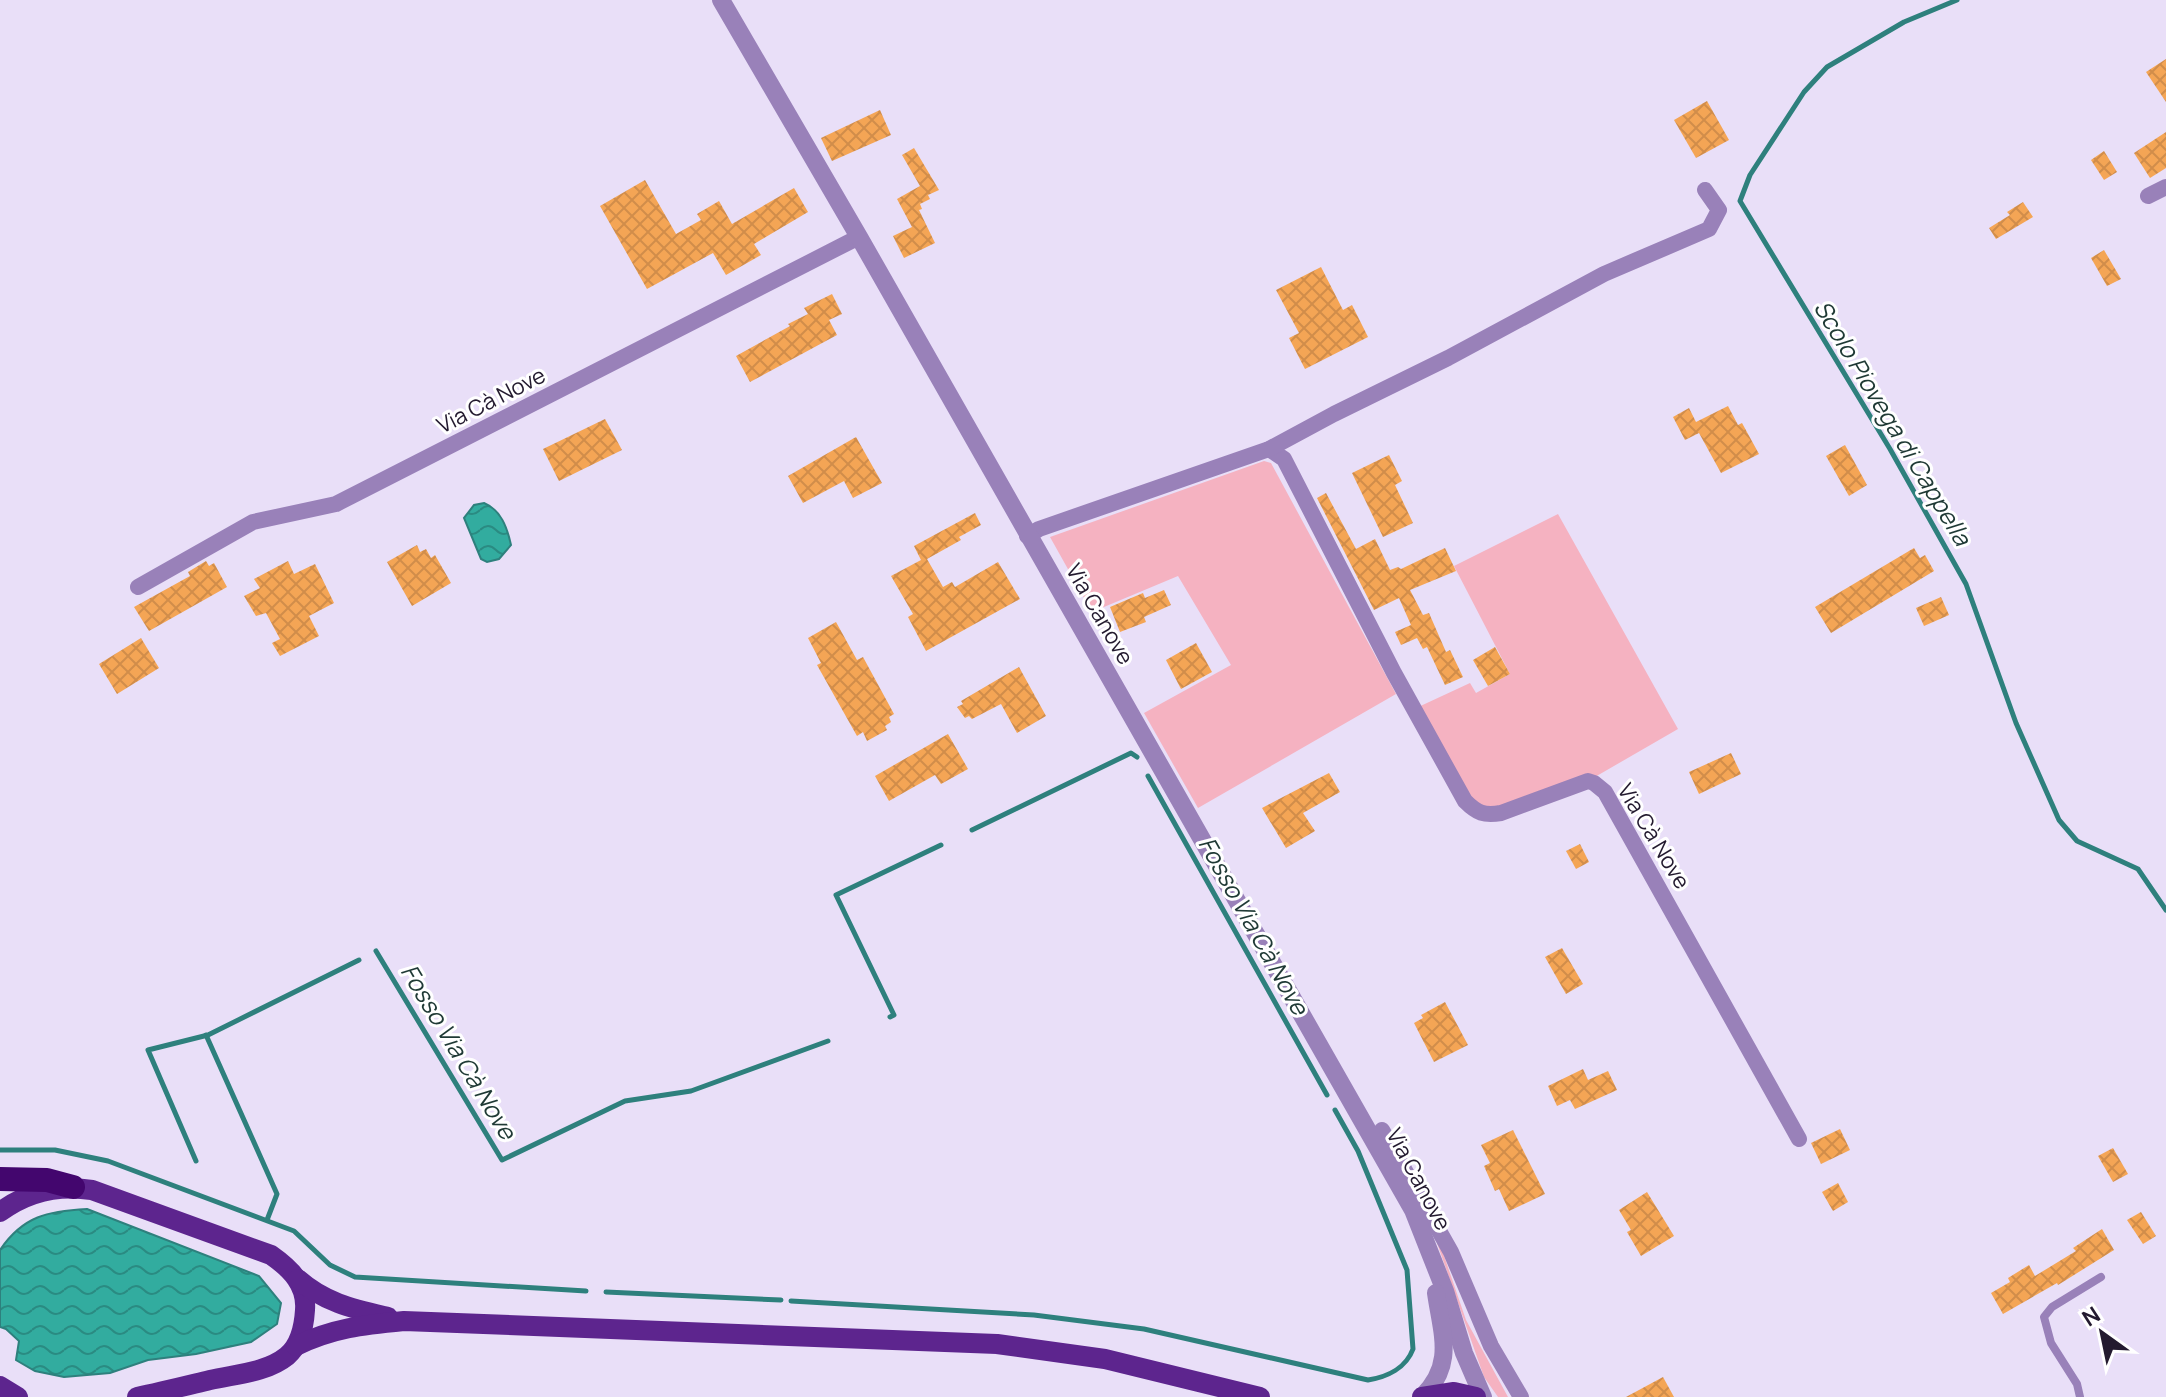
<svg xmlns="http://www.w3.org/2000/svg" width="2166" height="1397" font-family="Manrope,sans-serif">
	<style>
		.green { fill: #f5b2c1 }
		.water { fill: url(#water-waves); stroke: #2e807d; stroke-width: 2 }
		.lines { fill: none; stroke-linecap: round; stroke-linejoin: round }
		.stream { stroke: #2e807d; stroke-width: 5 }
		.building { fill: url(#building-cross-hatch) }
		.service { stroke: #9981b9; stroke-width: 8 }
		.minor { stroke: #9981b9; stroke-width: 16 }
		.tertiary { stroke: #9981b9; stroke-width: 18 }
		.primary { stroke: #5d258e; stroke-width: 20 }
		.motorway { stroke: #43066e; stroke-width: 24 }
		.labels { text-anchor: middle; stroke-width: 6; stroke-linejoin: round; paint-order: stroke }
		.street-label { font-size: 22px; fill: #231a2f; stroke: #fff }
		.water-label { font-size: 24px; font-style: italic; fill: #1f3935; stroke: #fff }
	</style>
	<defs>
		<pattern id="water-waves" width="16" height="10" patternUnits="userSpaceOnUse" patternTransform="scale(2)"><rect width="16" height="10" fill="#32ac9f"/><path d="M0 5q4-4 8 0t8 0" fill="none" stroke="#2a8b82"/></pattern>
		<pattern id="building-cross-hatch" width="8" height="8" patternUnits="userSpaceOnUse" patternTransform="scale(2)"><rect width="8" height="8" fill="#f4a555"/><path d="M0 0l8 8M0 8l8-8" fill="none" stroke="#d18d4a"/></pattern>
	</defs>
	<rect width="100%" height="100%" fill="#e9dff8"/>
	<g class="green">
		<polygon points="1264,461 1271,463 1396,694 1198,808 1144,713 1231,665 1178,576 1092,612 1050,537"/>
		<polygon points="1558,514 1678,729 1588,781 1476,813 1414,709 1470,683 1476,693 1510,674 1454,566"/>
		<polygon points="1437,1243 1440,1244 1466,1320 1508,1397 1498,1397 1484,1377"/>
	</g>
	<g class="water">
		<path d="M484 503C501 510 507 527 511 545L499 559 487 562 481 559 464 518 474 505Z"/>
		<path d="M87 1209 259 1276 281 1303 277 1324 251 1342 196 1354 148 1360 110 1373 64 1377 35 1371 16 1360 19 1341 6 1329 0 1327V1250C23 1216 48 1211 87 1209Z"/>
	</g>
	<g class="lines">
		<g class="stream">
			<polyline points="1957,0 1904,22 1827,67 1804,92 1750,175 1740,201 1890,449 1966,584 2016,723 2059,820 2077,841 2138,869 2166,910"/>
			<polyline points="1148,776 1327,1095"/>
			<polyline points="972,830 1131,753 1137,757"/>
			<polyline points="376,951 502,1160 625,1101 691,1091 828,1041"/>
			<polyline points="890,1017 894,1015 836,895 941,845"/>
			<polyline points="206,1035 277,1194 267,1220"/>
			<polyline points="0,1150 55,1150 108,1161 294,1231 330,1265 355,1277 586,1291"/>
			<polyline points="196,1161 148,1050 208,1035 359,960"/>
			<polyline points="606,1292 781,1300"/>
			<path d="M791 1301 1034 1315 1144 1329 1368 1380C1387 1377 1406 1368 1413 1349L1407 1270 1358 1151 1335 1110"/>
		</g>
	</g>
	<g class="building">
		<polygon points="2166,59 2166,102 2146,72"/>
		<polygon points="1707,101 1729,140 1696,158 1674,120"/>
		<polygon points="880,110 891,135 832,161 821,138"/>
		<polygon points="2166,132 2166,168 2150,178 2134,153"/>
		<polygon points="914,148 939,190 928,195 930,199 920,204 922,209 919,210 935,243 904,258 893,236 912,227 897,199 920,186 902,155"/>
		<polygon points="2104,151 2117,172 2104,180 2091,160"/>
		<polygon points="645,180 676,234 701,220 697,214 719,201 732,224 794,188 808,212 754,244 761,255 726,275 713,253 647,289 600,206"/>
		<polygon points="2023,202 2033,217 1996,239 1989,228 2010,215 2007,212"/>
		<polygon points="2104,250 2121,279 2107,286 2091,258"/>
		<polygon points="1321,267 1343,310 1352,305 1368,337 1305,369 1289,338 1299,333 1276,290"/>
		<polygon points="832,294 842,314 829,320 837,335 750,382 736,356 790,326 788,324 808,314 804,308"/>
		<polygon points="1728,406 1738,425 1742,423 1759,454 1721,473 1699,433 1685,440 1673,417 1689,408 1696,422"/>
		<polygon points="605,419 622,450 559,481 543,449"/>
		<polygon points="856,437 882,483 853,498 844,481 803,503 788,476"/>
		<polygon points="1845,445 1867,485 1849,496 1826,456"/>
		<polygon points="1389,455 1402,481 1395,485 1413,523 1383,537 1352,473"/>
		<polygon points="1326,493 1356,549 1375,539 1390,570 1398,567 1401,569 1445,548 1456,571 1410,590 1423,615 1429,613 1446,652 1450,650 1463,677 1445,685 1427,647 1423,649 1417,638 1401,645 1395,632 1411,625 1399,598 1374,610 1317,498"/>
		<polygon points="975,513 981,525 959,537 961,540 927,559 943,587 952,582 955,587 998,562 1020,599 926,651 908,617 913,614 891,576 921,560 914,546"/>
		<polygon points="417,545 420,552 426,549 431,558 435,555 451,583 412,606 387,562"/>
		<polygon points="1914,548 1920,558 1925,555 1934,571 1831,633 1815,607"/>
		<polygon points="206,561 209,566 214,563 227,587 149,631 134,607 190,576 188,572"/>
		<polygon points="288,561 294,574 315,564 334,603 309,616 319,636 280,656 272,643 280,639 266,613 256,616 244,596 260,588 254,579"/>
		<polygon points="1164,590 1171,605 1144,617 1146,622 1120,632 1110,607 1143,593 1145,598"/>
		<polygon points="1941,597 1949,615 1924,626 1916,608"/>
		<polygon points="836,622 857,660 863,657 894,714 889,717 891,722 885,726 887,730 867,741 863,732 857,736 817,665 821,663 808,638"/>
		<polygon points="141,638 159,668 117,694 99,664"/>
		<polygon points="1196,643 1212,672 1181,689 1166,660"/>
		<polygon points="1495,647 1510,674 1488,686 1473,660"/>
		<polygon points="1019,667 1046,716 1017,733 1001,704 972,719 969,716 965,718 957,707 963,704 961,701"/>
		<polygon points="948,734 968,769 941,784 935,775 889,801 875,776"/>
		<polygon points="1731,753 1741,774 1699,794 1689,772"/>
		<polygon points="1329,773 1340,792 1303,813 1315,831 1286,848 1262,808"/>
		<polygon points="1580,844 1589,862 1576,869 1566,851"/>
		<polygon points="1562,948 1583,984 1566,994 1545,957"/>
		<polygon points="1445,1002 1468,1045 1434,1062 1414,1023 1423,1018 1421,1015"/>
		<polygon points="1583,1069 1588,1080 1608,1071 1617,1090 1575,1109 1570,1100 1557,1106 1548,1086"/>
		<polygon points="1840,1129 1850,1150 1821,1164 1811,1143"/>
		<polygon points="1513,1130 1545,1194 1509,1211 1499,1189 1495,1191 1484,1166 1490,1163 1481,1145"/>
		<polygon points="2113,1148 2128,1174 2113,1182 2098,1156"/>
		<polygon points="1838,1183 1848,1202 1833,1211 1822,1192"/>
		<polygon points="1647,1192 1674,1236 1641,1256 1627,1232 1631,1230 1619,1210"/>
		<polygon points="2141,1212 2156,1236 2143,1244 2127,1220"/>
		<polygon points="2102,1229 2114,1250 2058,1285 2057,1283 2003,1314 1991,1293 2010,1282 2008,1278 2029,1265 2035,1276 2076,1251 2073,1248"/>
		<polygon points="1663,1377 1674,1397 1626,1397"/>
	</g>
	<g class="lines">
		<polyline class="service" points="2080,1397 2077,1384 2051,1343 2044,1317 2052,1307 2101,1277"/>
		<g class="minor">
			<polyline points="2148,196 2166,187"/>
			<path d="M1269 449 1284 459 1394 673 1465 801C1477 813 1484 816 1501 813L1588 781 1594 783 1605 792 1799 1139"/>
			<polyline points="1027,536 1039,529 1269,449 1334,414 1448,358 1604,274 1709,229 1719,210 1705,190"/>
			<polyline points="138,587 253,522 336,504 859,237"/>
			<polyline points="1382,1130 1451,1252 1491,1346 1521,1397"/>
		</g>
		<g class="tertiary">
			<polyline points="721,0 859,237 1413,1210 1445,1291 1464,1353 1483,1397"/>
			<path d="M1422 1397C1455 1364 1442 1335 1436 1293"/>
		</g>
		<g class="primary">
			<path d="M0 1212C27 1192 59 1185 92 1190L271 1255C291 1269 307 1285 305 1310 304 1327 300 1345 287 1356 266 1373 235 1374 210 1380 185 1386 161 1392 137 1397"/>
			<path d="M298 1279C325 1303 354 1309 388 1317"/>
			<path d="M296 1346C333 1328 363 1325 404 1321L997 1344 1105 1359 1260 1397"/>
			<polyline points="0,1386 18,1397"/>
			<polyline points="1422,1397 1454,1392 1476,1397"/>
		</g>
		<polyline class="motorway" points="0,1179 47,1180 73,1187"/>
	</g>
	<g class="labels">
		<g class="street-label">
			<text transform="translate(491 400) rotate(-27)" y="8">Via Cà Nove</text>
			<text transform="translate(1100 614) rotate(60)" y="8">Via Canove</text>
			<text transform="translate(1654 836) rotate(59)" y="8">Via Cà Nove</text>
			<text transform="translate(1419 1179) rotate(62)" y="8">Via Canove</text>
		</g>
		<g class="water-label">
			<text transform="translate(1892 423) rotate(59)" y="8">Scolo Piovega di Cappella</text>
			<text transform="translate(1253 926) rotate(61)" y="8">Fosso Via Cà Nove</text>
			<text transform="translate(458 1052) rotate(59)" y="8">Fosso Via Cà Nove</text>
		</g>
	</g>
	<g transform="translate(2102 1333) rotate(327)" stroke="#ffffff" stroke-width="6" paint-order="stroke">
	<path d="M0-6L14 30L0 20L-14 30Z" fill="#231a2f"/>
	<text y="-12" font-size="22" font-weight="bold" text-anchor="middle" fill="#231a2f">N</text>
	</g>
</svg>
